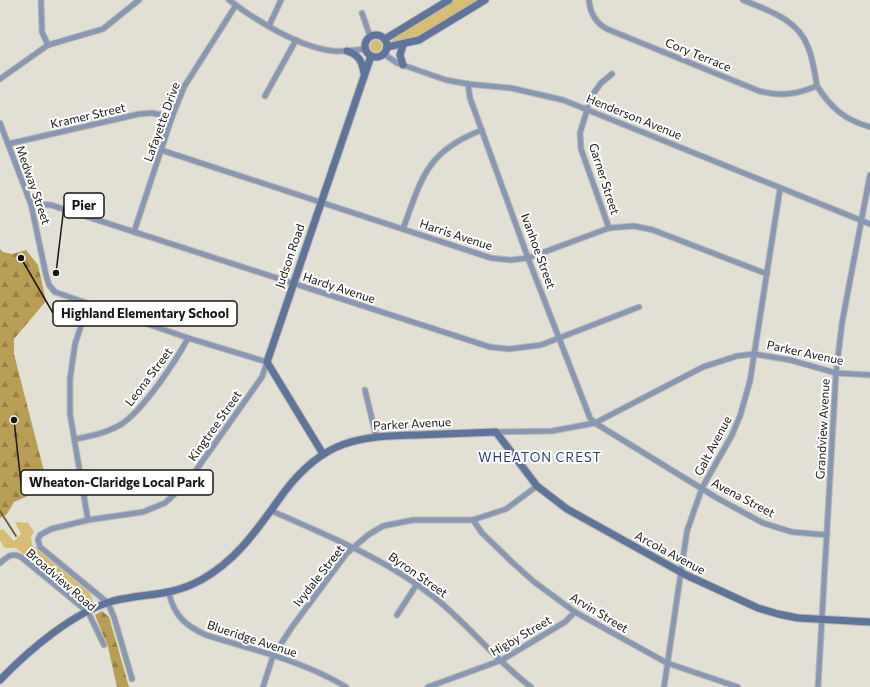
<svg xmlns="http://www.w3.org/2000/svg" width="870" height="687" font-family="Commissioner,sans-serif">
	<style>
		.green { fill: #d7bd73 }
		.forest { fill: url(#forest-firs) }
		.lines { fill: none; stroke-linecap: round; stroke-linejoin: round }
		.stream { stroke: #73602c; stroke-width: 2 }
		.street-casing { stroke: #bebbb2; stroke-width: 7 }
		.secondary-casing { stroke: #bebbb2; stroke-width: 9 }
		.street { stroke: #8897b3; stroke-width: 5 }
		.secondary { stroke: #5e749b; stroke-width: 7 }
		.labels { text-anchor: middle; stroke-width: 4; stroke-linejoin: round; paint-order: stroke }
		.street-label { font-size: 12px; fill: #181713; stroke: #fff }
		.neighbourhood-label { font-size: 13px; letter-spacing: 1px; fill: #233f76; stroke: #fff }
		.leader { fill: none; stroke: #181713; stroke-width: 1.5 }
		.callout-dot { fill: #181713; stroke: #fff; stroke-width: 1.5 }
		.callout { fill: #fff; stroke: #181713; stroke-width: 1.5 }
		.callout-label { font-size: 13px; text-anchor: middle; font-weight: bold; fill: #181713 }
	</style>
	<defs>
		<pattern id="forest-firs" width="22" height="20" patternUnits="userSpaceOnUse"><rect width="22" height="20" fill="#b79e54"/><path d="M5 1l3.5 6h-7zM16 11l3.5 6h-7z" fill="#948044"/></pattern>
	</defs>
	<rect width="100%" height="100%" fill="#e2dfd5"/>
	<g class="green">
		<polygon points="455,0 480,0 421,36 393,43 392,38"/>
		<circle cx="376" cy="46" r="6"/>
		<polygon points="15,522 28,523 34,532 31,536 32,545 90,593 93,601 87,604 81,601 21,552 16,548 5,548 0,541 0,530 3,529 14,541 21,534"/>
	</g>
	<g class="forest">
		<polygon points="0,249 3,252 12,254 26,250 38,265 46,301 14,339 14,354 48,487 14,502 7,514 0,518"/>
		<polygon points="102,611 109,617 129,687 117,687 108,647 95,615"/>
	</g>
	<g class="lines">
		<polyline class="stream" points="0,511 16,536"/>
		<defs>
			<g id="street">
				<polyline points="41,0 42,32 48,45"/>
				<path d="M229 0C255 20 300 48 334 51 344 52 355 50 365 49"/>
				<path d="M589 0C590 13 596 23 607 29L759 91C781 97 797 94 817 86 815 73 813 59 808 47 798 19 767 10 743 0"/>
				<polyline points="362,13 370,36"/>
				<polyline points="269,26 281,0"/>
				<polyline points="384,54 397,63 446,80 468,84 511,88 563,100 870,224"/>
				<polyline points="0,79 48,45 103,29 139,0"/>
				<polyline points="468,84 470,98 528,258 590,418 595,423 717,498 763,523 792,532 827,535"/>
				<path d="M817 86C831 108 845 120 870 127"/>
				<polyline points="265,96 296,40"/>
				<polyline points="0,123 31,204 46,275 49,285 55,292 188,338 267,362 262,377 187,483 165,503 143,512 88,520 51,529 40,535 38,540 40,547 108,603 114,617 132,679"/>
				<polyline points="8,144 139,114 152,113 172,117"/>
				<polyline points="161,150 491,258 511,260 528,258 609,228 634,226 653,230 767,274"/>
				<polyline points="31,204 51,205 490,347 509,349 541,345 639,307"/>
				<polyline points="609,228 581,149 580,133 591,97 601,83 612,74"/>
				<path d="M403 229C422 177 427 151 482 130"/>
				<polyline points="134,232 172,117 184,87 236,5"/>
				<polyline points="88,305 75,344 70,379 70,414 88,520"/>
				<polyline points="365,390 376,436"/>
				<polyline points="496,432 552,431 595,423 703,367 737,356 754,354 790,360 836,373 870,375"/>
				<path d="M76 439C91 436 106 433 120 425 142 412 176 361 188 338"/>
				<path d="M272 511C328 536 387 559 435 598 469 625 496 661 531 687"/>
				<polyline points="473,520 482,533 512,562 533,581 575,612 667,663 738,687"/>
				<path d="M0 563C7 557 12 552 21 557L88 612 104 645"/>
				<path d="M169 593C174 616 186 626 206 635 253 650 304 661 346 687"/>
				<polyline points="397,615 417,584"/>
				<polyline points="263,687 273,656 292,627 347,553 368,535 383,526 413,520 473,520 506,509 537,486"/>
				<polyline points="428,687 502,660 565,622 575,612"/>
				<polyline points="664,687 687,531 702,488 732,435 740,416 750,381 780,189"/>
				<polyline points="818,687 836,373 842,323 870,175"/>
			</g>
			<g id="secondary">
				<circle cx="376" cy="46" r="11"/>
				<polyline points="385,39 449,0"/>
				<polyline points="387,47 419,40 485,0"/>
				<path d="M347 51C359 55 362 61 364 73"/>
				<polyline points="403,65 400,55 403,45"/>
				<polyline points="323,454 267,362 371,56"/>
				<path d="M0 680C28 651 73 612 113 601 145 593 170 597 201 580 239 559 260 525 285 491 324 440 358 436 418 435 444 434 470 433 496 432L537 486 567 509 686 575 758 608 778 614 798 618 870 622"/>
			</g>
		</defs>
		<use href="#street" class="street-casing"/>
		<use href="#secondary" class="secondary-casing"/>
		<use href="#street" class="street"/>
		<use href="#secondary" class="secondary"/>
	</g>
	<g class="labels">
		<g class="street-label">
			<text transform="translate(698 55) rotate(22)" y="4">Cory Terrace</text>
			<text transform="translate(88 116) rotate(-13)" y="4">Kramer Street</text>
			<text transform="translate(634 117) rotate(22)" y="4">Henderson Avenue</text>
			<text transform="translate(162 122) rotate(-70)" y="4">Lafayette Drive</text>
			<text transform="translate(604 179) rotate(72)" y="4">Garner Street</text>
			<text transform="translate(33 185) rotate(71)" y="4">Medway Street</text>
			<text transform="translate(456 235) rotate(18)" y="4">Harris Avenue</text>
			<text transform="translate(538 251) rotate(70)" y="4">Ivanhoe Street</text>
			<text transform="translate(290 256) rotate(-71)" y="4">Judson Road</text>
			<text transform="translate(339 288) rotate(18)" y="4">Hardy Avenue</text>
			<text transform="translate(805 353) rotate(12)" y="4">Parker Avenue</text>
			<text transform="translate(149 377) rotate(-53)" y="4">Leona Street</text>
			<text transform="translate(412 424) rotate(-3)" y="4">Parker Avenue</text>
			<text transform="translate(215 426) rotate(-55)" y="4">Kingtree Street</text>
			<text transform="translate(823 429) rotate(-87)" y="4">Grandview Avenue</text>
			<text transform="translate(713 446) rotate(-62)" y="4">Galt Avenue</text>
			<text transform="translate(743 498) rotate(28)" y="4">Avena Street</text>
			<text transform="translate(670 553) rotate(28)" y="4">Arcola Avenue</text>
			<text transform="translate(418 575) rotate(35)" y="4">Byron Street</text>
			<text transform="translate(319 576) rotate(-52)" y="4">Ivydale Street</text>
			<text transform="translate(61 580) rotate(41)" y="4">Broadview Road</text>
			<text transform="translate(599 613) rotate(31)" y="4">Arvin Street</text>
			<text transform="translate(521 636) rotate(-30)" y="4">Higby Street</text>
			<text transform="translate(252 639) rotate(18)" y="4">Blueridge Avenue</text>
		</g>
		<g class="neighbourhood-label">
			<text x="540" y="462">WHEATON CREST</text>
		</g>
	</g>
	<path class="leader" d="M56 273L64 206M21 258L53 313M14 420L21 483"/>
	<g class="callout-dot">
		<circle cx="56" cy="273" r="4"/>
		<circle cx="21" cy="258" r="4"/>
		<circle cx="14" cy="420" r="4"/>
	</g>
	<g class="callout">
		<rect x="64" y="193" width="40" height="25" rx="4"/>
		<rect x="53" y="301" width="184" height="25" rx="4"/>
		<rect x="21" y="470" width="192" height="25" rx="4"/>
	</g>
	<g class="callout-label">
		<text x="84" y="210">Pier</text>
		<text x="145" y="318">Highland Elementary School</text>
		<text x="117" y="487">Wheaton-Claridge Local Park</text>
	</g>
</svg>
